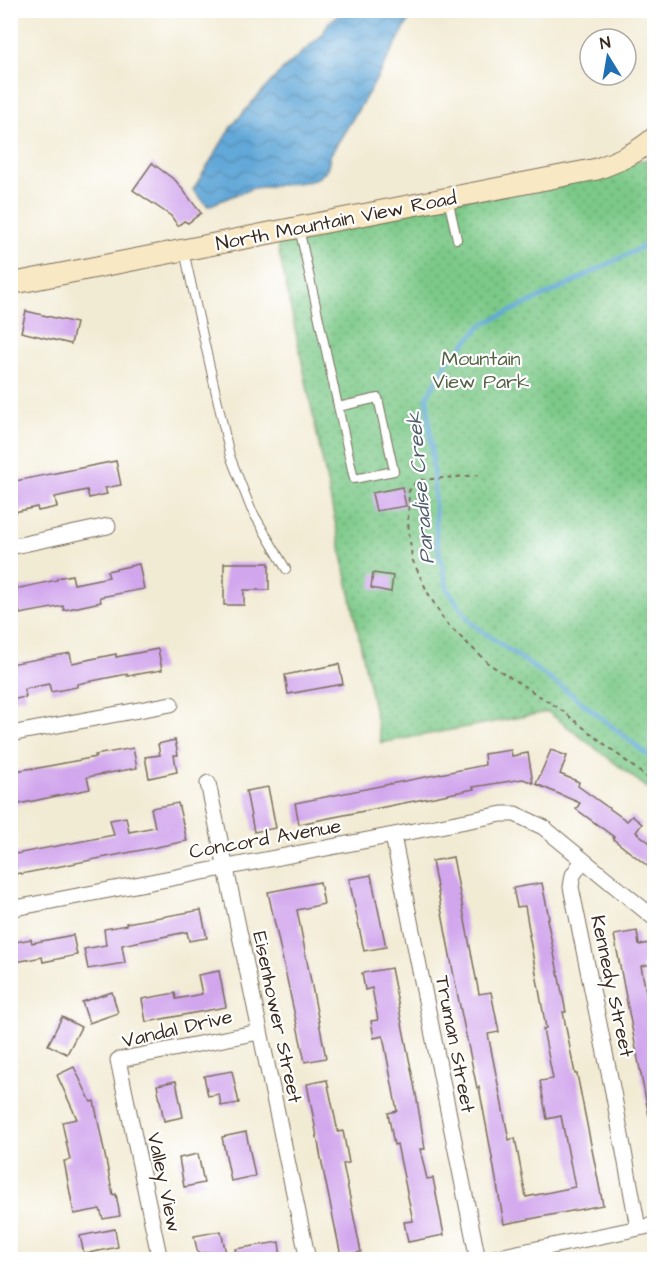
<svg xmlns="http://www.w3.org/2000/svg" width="665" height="1270" font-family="'Architects Daughter',sans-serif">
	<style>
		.park { fill: url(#park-dots); stroke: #5c7a53; stroke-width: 1.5 }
		.water { fill: url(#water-waves); stroke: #4e697b; stroke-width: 1.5 }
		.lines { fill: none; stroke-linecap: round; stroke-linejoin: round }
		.stream { stroke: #62a8d8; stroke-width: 4.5 }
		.building { fill: #d1a6ed }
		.lane-casing { stroke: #7b6e5e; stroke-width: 10 }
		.street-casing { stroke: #7b6e5e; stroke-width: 17 }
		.secondary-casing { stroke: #7b6e5e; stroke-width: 23 }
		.path { stroke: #7b6e5e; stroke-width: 2; stroke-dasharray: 4.5 4.5; stroke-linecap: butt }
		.lane { stroke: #fff; stroke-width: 8 }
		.street { stroke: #fff; stroke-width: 15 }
		.secondary { stroke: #f8e8c3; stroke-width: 21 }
		.labels { text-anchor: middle; stroke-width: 4.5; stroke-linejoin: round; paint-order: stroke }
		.street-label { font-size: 20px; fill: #3b2a1e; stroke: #fff }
		.park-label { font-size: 20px; fill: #526243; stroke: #fff }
		.water-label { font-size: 21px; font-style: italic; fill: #4b5c68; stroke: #fff }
	</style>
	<defs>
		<pattern id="park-dots" width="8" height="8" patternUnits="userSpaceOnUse" patternTransform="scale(1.5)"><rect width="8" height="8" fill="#7cc988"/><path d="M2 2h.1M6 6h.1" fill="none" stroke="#67a36f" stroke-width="1.8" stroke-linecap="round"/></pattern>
		<pattern id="water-waves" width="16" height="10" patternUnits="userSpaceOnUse" patternTransform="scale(1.5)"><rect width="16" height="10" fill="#62a8d8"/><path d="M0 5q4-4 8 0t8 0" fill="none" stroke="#5289af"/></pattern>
	</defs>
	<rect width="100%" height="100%" fill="#fff"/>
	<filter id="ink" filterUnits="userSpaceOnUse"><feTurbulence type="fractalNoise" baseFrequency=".0167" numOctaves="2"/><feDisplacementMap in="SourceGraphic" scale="12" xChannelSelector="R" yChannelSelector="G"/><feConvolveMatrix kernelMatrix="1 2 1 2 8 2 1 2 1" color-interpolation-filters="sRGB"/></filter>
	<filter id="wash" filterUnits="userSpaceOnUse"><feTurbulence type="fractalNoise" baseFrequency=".008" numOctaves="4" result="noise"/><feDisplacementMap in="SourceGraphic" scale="24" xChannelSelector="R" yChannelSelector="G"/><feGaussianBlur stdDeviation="1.35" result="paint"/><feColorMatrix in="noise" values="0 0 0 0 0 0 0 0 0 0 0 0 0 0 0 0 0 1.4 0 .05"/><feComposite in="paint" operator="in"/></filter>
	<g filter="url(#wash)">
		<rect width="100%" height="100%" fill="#f2ebd4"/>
		<polygon class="park" points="654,158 654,793 548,712 381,743 275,232"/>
		<path class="water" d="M344 11H414L372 87 329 157C331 169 321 177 311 181L254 188 237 194 208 206 193 190 231 127 249 106 279 73 323 34 328 23Z"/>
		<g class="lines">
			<polyline class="stream" points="654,241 561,288 483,324 447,362 427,397 432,453 437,543 448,590 471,623 574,696 654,760"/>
		</g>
		<g id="blocks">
			<g class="building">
				<polygon points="152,163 176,181 201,213 188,223 184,221 178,226 171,216 133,190"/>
				<polygon points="26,311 76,323 71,344 21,332"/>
				<polygon points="116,461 121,485 105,488 107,494 89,498 87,490 55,497 57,507 38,511 37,507 10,513 10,482"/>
				<polygon points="402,487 406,506 376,511 372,493"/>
				<polygon points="224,563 269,563 269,590 244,590 244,605 224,605"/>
				<polygon points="139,564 144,589 100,597 101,602 64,610 63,606 20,614 15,589 57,580 57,578 72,575 74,584 109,577 107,571"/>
				<polygon points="373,573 393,576 391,592 371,588"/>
				<polygon points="158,649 162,670 127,676 127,674 77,684 77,687 51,692 49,684 24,689 26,697 10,700 10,664 70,653 72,663 116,654 116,657"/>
				<polygon points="339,664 343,684 288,694 285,675"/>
				<polygon points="175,740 178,755 174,755 177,772 149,778 145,757 160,755 158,744"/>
				<polygon points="133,748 137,768 87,777 90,789 14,805 10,787 10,772 33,768 33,769 96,757 95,755"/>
				<polygon points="511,750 512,756 528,753 533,783 523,779 473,787 474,789 299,824 295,803 485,765 484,754"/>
				<polygon points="551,750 567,756 560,774 579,782 578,786 627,821 632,816 642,824 636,832 654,846 654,871 613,839 614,837 576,809 580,803 536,784"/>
				<polygon points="268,787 276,828 254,832 246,791"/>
				<polygon points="178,803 187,841 21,874 20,873 10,875 10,855 114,835 110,820 126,817 129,832 155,827 151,808"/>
				<polygon points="453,857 479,994 491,992 499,1032 488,1034 509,1140 515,1138 526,1197 575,1187 561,1116 547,1119 540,1081 553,1079 543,1029 546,1028 529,935 530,935 525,906 517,907 513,888 542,883 549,918 547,919 566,1012 563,1012 575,1074 577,1074 603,1205 504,1224 488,1135 479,1087 477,1088 457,992 432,861"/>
				<polygon points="371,875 386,947 364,951 349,879"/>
				<polygon points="320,882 324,904 297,910 326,1058 305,1062 268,892"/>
				<polygon points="201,910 207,938 189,941 187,932 122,945 125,963 88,969 84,949 106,945 104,929 127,925 126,923"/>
				<polygon points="637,931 639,945 654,942 654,964 641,966 654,1034 654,1116 649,1116 614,935"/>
				<polygon points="73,935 77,955 43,962 42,957 10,963 10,943 31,939 32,943"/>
				<polygon points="391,968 416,1094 425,1149 420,1149 427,1179 433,1178 444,1235 408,1242 404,1222 413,1221 397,1144 394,1145 388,1113 397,1111 383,1036 374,1038 371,1021 378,1020 372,988 365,990 362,973"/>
				<polygon points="219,971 226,1007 146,1022 142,999 175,993 176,999 202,994 198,975"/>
				<polygon points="112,992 118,1013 89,1023 82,1002"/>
				<polygon points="62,1017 81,1027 67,1054 48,1045"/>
				<polygon points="74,1067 91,1102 94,1101 113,1195 116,1194 120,1216 103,1219 100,1209 74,1214 64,1161 70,1160 62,1122 77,1119 57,1075"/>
				<polygon points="232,1071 239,1103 221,1106 219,1094 208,1096 204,1076"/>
				<polygon points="327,1080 338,1132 343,1131 349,1163 343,1164 361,1252 341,1256 324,1174 307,1084"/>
				<polygon points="176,1081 183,1117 164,1121 157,1085"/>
				<polygon points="246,1132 255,1176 231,1181 222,1137"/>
				<polygon points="198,1154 204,1183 184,1187 179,1158"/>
				<polygon points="115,1229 118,1247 84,1254 80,1236"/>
				<polygon points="221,1231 226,1253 211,1256 210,1252 198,1254 194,1236"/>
				<polygon points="279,1242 281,1260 237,1260 235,1249"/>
			</g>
		</g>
	</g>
	<g filter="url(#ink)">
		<use href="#blocks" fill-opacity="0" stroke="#7b6e5e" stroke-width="1.5"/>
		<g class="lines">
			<defs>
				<g id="lane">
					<polyline points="448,199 457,239"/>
					<polyline points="299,228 354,479 394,471 378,398 338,407"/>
					<polyline points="184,251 230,456 251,509 286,569"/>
				</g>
				<g id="street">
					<polyline points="10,547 108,526"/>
					<polyline points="10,734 171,704"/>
					<polyline points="208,783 308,1260"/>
					<polyline points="393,836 478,1260"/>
					<polyline points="583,860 573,875 571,887 613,1092 638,1228"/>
					<path d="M10 909C174 877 339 847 502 814H515L543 827 654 918"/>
					<polyline points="160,1260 118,1060 259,1032"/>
					<polyline points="484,1260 654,1225"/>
				</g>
				<path id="secondary" d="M10 284 597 169C618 161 637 153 654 138"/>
			</defs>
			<use href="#lane" class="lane-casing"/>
			<use href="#street" class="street-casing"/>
			<use href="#secondary" class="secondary-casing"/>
			<polyline class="path" points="479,475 421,480 414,484 409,491 408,522 412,559 428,593 445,622 489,664 560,709 654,783"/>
			<use href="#lane" class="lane"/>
			<use href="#street" class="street"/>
			<use href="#secondary" class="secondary"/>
		</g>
	</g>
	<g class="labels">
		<g class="street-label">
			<text transform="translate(336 220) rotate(-11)" y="7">North Mountain View Road</text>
			<text transform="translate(265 838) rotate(-10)" y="7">Concord Avenue</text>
			<text transform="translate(613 986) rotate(78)" y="7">Kennedy Street</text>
			<text transform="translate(278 1017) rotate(78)" y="7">Eisenhower Street</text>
			<text transform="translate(177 1028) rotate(-13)" y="7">Vandal Drive</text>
			<text transform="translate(456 1044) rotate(79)" y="7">Truman Street</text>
			<text transform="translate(165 1182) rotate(78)" y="7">Valley View</text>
		</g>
		<g class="park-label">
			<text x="481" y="365">Mountain<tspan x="481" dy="23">View Park</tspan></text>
		</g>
		<g class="water-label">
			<text transform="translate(420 488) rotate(-95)" y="7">Paradise Creek</text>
		</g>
	</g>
	<rect width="665" height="1270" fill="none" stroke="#fff" stroke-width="36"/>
	<g transform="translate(608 57) rotate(349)"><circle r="28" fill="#ffffff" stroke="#b1aaa5" stroke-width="1.5"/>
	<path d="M0-4.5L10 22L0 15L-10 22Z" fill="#1f6fb2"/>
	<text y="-9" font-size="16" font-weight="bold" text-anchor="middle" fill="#3b2a1e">N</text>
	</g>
</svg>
